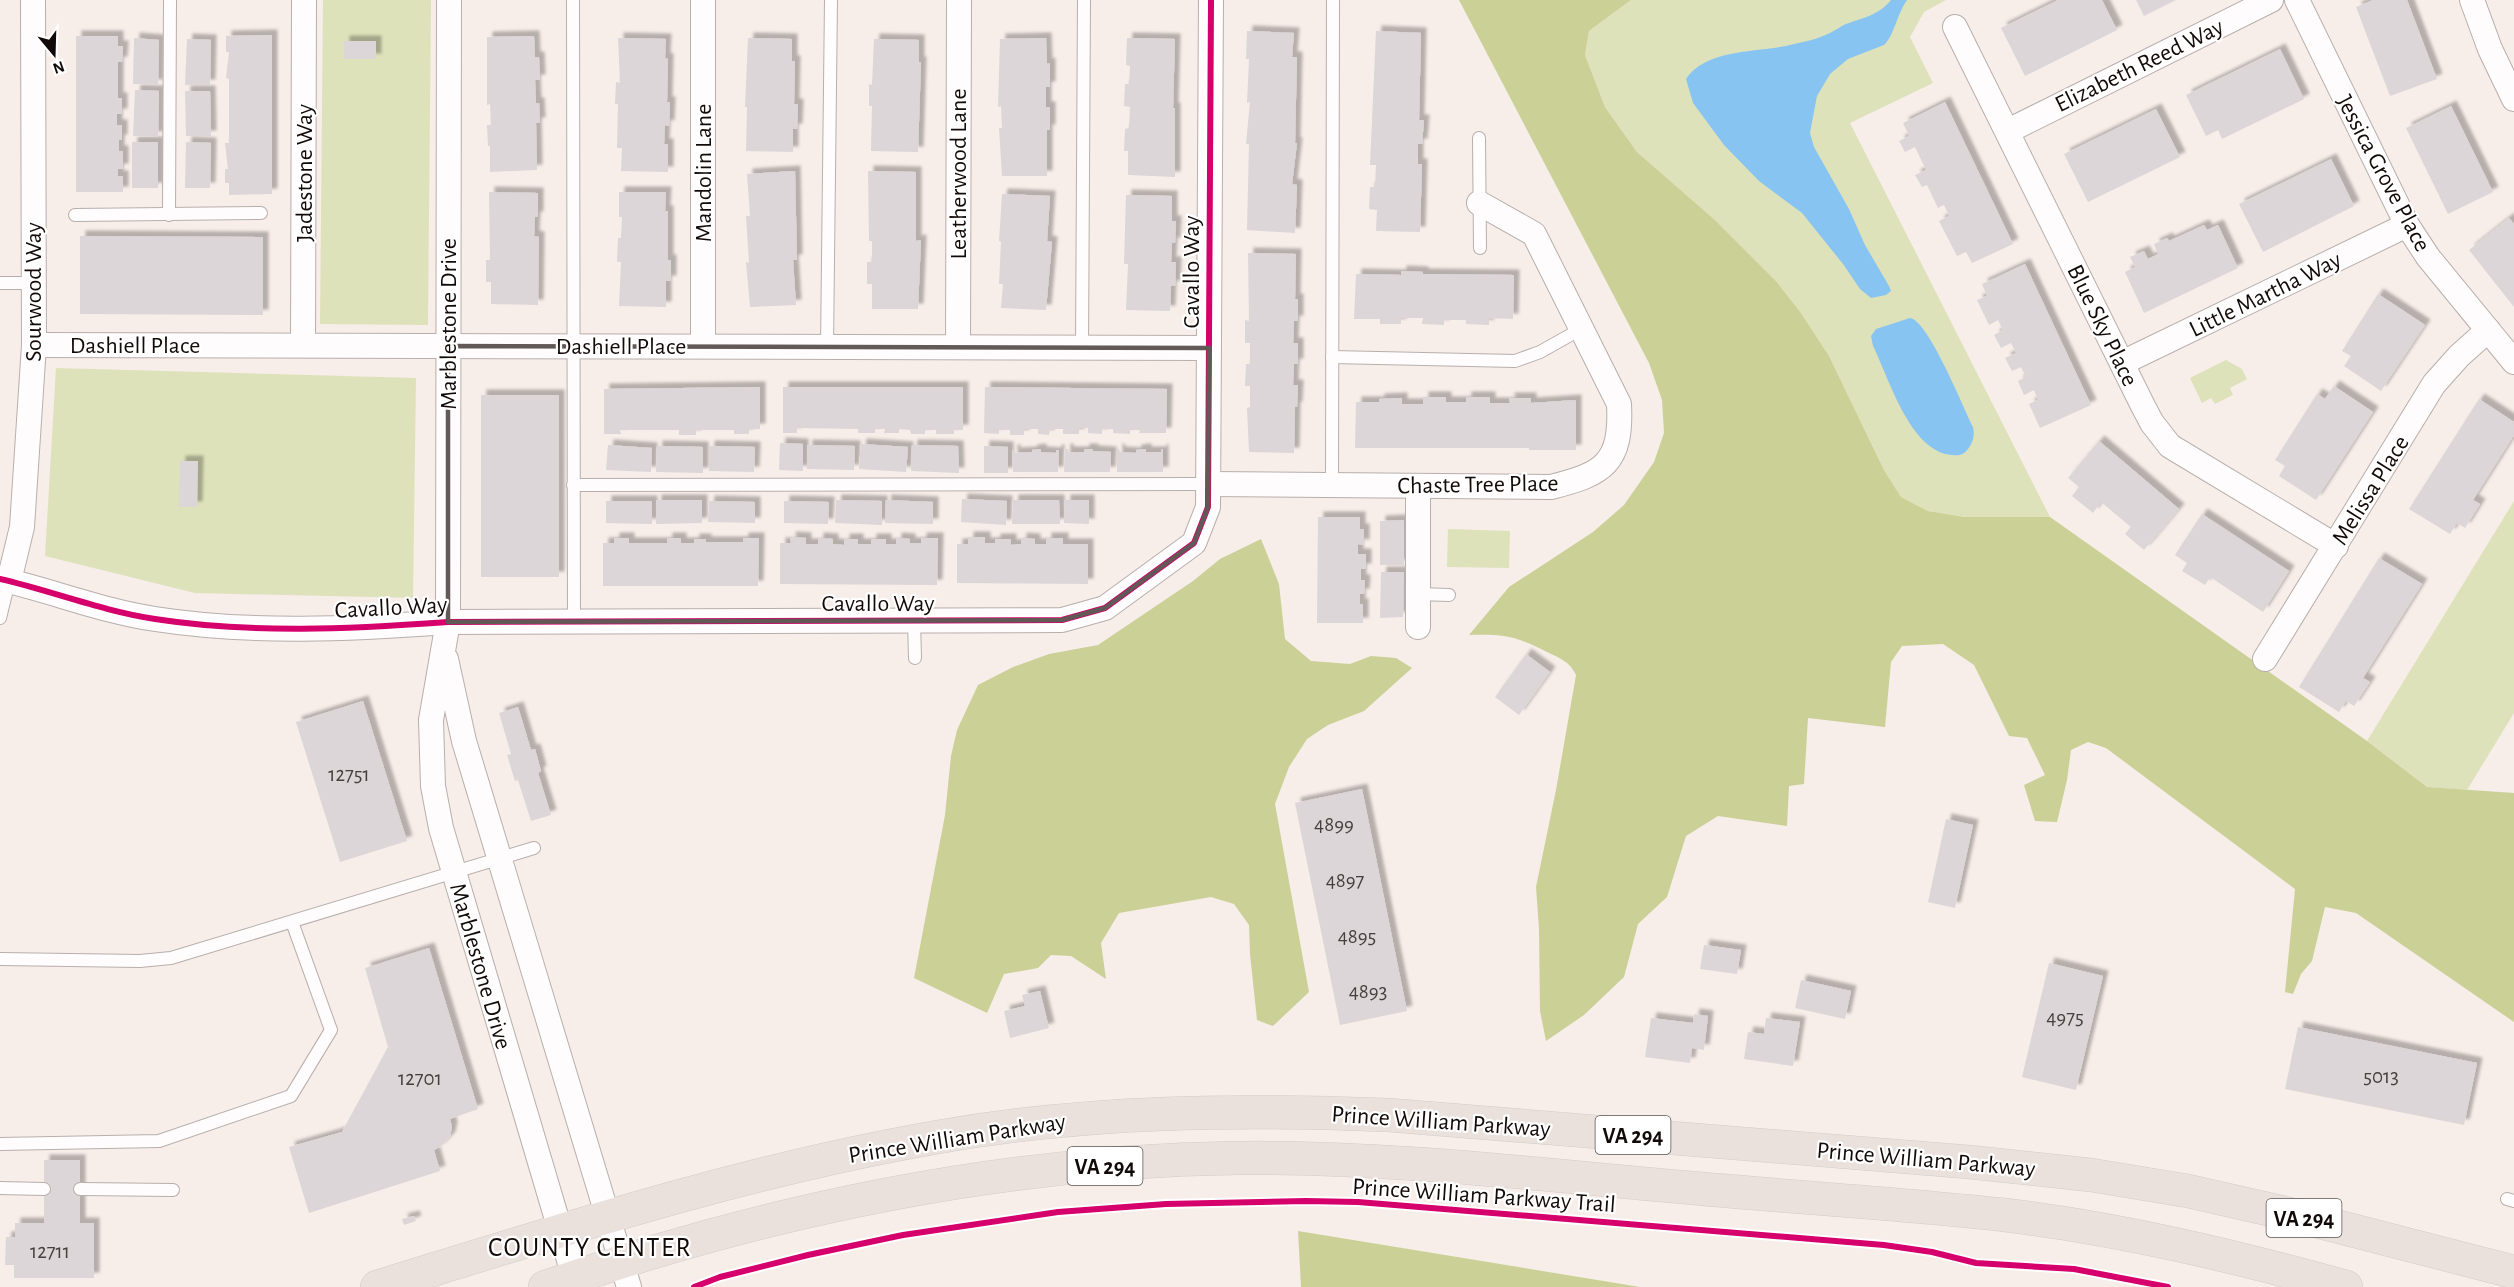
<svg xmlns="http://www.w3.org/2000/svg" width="2514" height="1287" font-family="'Alegreya Sans',sans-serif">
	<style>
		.green { fill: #dee2ba }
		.forest { fill: #cbd196 }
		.water { fill: #88c4f1 }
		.building { fill: #dcd6d8; filter: url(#shadow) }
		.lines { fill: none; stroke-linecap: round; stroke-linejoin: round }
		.service-casing { stroke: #b8afac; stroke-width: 14 }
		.minor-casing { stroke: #b8afac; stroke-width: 26 }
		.trunk-casing { stroke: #d1ccca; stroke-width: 34 }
		.service { stroke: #fefcfc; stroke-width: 12 }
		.minor { stroke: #fefcfc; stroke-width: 24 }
		.trunk { stroke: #eae1dc; stroke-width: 33 }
		.cycleway-casing { stroke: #fff; stroke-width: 10 }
		.cycleway { stroke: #d6006c; stroke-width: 6 }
		.marked { fill: none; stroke: #625957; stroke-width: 4.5; stroke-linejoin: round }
		.labels { text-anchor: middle; stroke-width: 4.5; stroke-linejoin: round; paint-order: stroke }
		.number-label { font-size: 21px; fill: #463f3e }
		.shield { fill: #fff; stroke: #595452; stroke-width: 1.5 }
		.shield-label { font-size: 22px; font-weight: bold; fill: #120a08 }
		.street-label { font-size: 24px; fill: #120a08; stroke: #fff }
		.quarter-label { font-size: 27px; letter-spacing: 1.5px; fill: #120a08; stroke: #fff }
	</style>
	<defs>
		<filter id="shadow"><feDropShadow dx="5.5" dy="-5.5" stdDeviation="1.5" flood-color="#0004"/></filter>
	</defs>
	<rect width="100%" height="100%" fill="#f7ede9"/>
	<g class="green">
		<polygon points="323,0 431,0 428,325 320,324"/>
		<polygon points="1631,0 1946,0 1924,12 1910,37 1933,83 1850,123 2050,517 1966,517 1928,511 1901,497 1884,470 1829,356 1801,313 1776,281 1715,220 1637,152 1605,107 1585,55 1589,31"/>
		<polygon points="2226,360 2242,369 2247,379 2230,388 2233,395 2215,404 2211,398 2202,403 2190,378"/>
		<polygon points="56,368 416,378 413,598 195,593 45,556"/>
		<polygon points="2514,501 2514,713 2467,790 2427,787 2367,741"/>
		<polygon points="1448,529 1510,531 1509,568 1447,567"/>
	</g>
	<g class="forest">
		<path d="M1459 0H1631L1589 31 1585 55 1605 107 1637 152 1715 220 1776 281 1801 313 1829 356 1884 470 1901 497 1928 511 1965 517H2050L2367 741 2427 787 2514 793V1022L2356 913 2325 907 2312 961 2301 974 2293 994 2285 992 2295 889 2106 748 2088 742 2071 750 2067 780 2057 822 2035 821 2024 785 2045 775 2027 738 2009 736 1974 665 1943 644 1902 646 1891 662 1885 727 1808 718 1804 784 1789 786 1787 826 1718 816 1686 836 1667 897 1638 924 1624 977 1584 1015 1546 1041 1540 1011 1539 929 1536 887 1556 790 1576 675C1570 662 1560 658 1547 652 1516 636 1504 634 1469 635L1509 587 1593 532 1624 505 1654 462 1664 433 1662 400 1649 363Z"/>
		<polygon points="1261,539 1279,584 1285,639 1311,661 1350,664 1371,656 1396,658 1412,668 1364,711 1328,725 1307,739 1289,767 1275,804 1309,992 1273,1026 1257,1020 1250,954 1249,925 1234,904 1211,897 1119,913 1101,943 1106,979 1071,956 1051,955 1038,968 1004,974 987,1013 914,978 945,815 951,756 957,730 978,685 1013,667 1049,654 1098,645 1193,581 1220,559"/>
		<polygon points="1298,1231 1640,1287 1301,1287"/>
	</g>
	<g class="water">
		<path d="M1891 0H1907C1897 14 1894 36 1884 45L1848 59 1830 74 1817 96 1810 133 1814 147 1849 209 1865 245 1889 286 1891 291 1886 295 1871 298 1860 289 1843 264 1802 213 1759 181 1724 145 1693 103 1686 79C1707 48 1758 53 1790 45 1803 42 1818 39 1830 33 1836 30 1841 26 1846 24 1863 18 1879 15 1891 0Z"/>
		<path d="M1910 318C1928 320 1963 407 1973 427 1975 434 1973 443 1968 449 1964 455 1958 456 1952 455 1910 452 1889 378 1873 346L1871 336 1876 329Z"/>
	</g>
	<g class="building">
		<polygon points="2058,0 2102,0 2117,30 2025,76 2001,28"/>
		<polygon points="2136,0 2176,0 2144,16"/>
		<polygon points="2373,0 2407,0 2437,79 2390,96 2356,7"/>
		<polygon points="1247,31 1294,33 1292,57 1297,57 1295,143 1297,143 1292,184 1297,185 1295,233 1247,230 1249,144 1246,144 1250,102 1247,103 1249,59 1246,59"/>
		<polygon points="1376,31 1421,33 1419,120 1424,120 1422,144 1418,144 1418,164 1422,164 1420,232 1376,231 1377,210 1369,209 1370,187 1375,187 1376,165 1370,165"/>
		<polygon points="272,35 272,194 229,195 229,183 225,183 225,169 228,169 225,143 229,143 229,79 226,78 229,52 226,52 226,36"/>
		<polygon points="76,36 118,36 118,46 123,46 122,62 118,62 118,98 122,98 122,114 117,114 117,125 122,125 122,140 119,140 119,151 123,151 123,169 118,169 118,176 123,176 123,192 76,192"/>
		<polygon points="534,36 535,57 539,57 540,80 535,80 536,103 539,103 540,123 536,123 537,170 490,172 490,146 488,146 487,125 491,125 490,104 487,105 487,37"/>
		<polygon points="134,38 159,40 158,85 133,84"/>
		<polygon points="618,38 666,39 665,58 668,59 667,102 670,102 669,126 665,125 664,144 668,144 668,172 621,171 622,148 617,148 618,104 615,104 616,82 620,83"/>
		<polygon points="748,38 792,39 792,61 795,61 794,104 798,104 797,129 793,129 793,152 746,151 747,107 745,107"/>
		<polygon points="1046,38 1047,64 1050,63 1050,87 1046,87 1046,107 1050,107 1050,130 1047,130 1047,176 1002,176 999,128 1002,128 1001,106 998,107 1000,39"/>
		<polygon points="1127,38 1175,39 1173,108 1175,108 1175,177 1128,175 1128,151 1124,151 1125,129 1129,128 1130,107 1124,106 1125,84 1129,84 1130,66 1126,65"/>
		<polygon points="187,39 211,40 210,85 185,85"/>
		<polygon points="874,39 919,40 919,62 921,62 918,152 871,151 872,106 869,106 869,84 872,85"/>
		<rect x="344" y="41" width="32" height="18"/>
		<polygon points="2280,49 2304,99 2222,139 2218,130 2206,136 2186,95"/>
		<polygon points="135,90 159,91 158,137 133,136"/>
		<polygon points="185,91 210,91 211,136 186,136"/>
		<polygon points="1945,102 2013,244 1972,263 1966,252 1957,256 1939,221 1949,216 1944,205 1938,208 1927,185 1922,187 1915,175 1926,170 1915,147 1905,152 1899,141 1909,136 1903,123"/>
		<polygon points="2451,106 2493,192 2448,214 2406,128"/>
		<polygon points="2156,109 2180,157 2088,202 2064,154"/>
		<rect x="132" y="142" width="26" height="46"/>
		<polygon points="186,142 211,143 210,188 185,188"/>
		<polygon points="2331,159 2354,206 2263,252 2239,204"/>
		<polygon points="795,171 797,260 793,260 796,305 750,307 746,262 749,263 746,216 750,216 747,174"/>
		<polygon points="868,171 916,172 916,241 921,240 918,309 872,309 872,284 867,284 867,262 872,262 872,241 869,241"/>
		<polygon points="489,192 538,193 538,217 535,217 534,236 539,237 538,305 491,304 491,282 486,282 486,260 490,260"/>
		<polygon points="619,192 666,192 665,211 668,211 668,260 671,260 671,281 666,281 666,307 619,306 621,262 617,262 618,238 621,238 622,217 619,217"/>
		<polygon points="1002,194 1050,196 1047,241 1052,242 1046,310 1001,308 1003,284 999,284 1001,242 999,241"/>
		<polygon points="1126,195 1172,196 1172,221 1176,221 1175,243 1172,243 1171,262 1176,262 1175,286 1171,286 1170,311 1126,310 1128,264 1124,264"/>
		<polygon points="2509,218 2514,224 2514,307 2469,250"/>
		<polygon points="2204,225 2207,230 2218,225 2238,268 2144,313 2125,272 2135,267 2130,257 2144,251 2148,259 2158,254 2154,244 2167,238 2169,241"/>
		<polygon points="80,236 263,237 263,315 80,314"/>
		<polygon points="1248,253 1296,254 1295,299 1298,299 1298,321 1294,321 1293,343 1298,343 1298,364 1294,364 1293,385 1298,385 1297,407 1295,407 1294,453 1249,452 1247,408 1250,407 1250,386 1245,386 1246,364 1250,364 1250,343 1245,343 1245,320 1249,321"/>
		<polygon points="2025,264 2091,405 2040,428 2029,404 2038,400 2034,390 2024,395 2018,381 2026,377 2021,367 2012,371 2005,358 2016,353 2011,343 2001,348 1994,335 2003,330 1998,320 1989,325 1977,300 1987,296 1982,284"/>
		<polygon points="1401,271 1423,272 1423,274 1514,275 1513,319 1489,318 1489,325 1466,324 1466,320 1444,320 1444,325 1422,324 1423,318 1401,318 1401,324 1380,324 1380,319 1354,319 1356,274 1401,275"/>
		<polygon points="2378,294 2425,325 2381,391 2344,366 2351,356 2342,351"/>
		<polygon points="2334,386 2373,412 2316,500 2279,476 2285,466 2275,460 2317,394 2325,399"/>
		<polygon points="760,387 760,429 749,429 749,434 734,434 734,430 696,430 696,435 679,435 679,430 620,430 621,434 604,434 604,389"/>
		<polygon points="783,387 963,387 963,430 954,430 954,434 936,434 936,430 925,430 925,434 911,434 910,430 899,429 899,433 884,433 885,429 875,429 875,433 858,433 858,429 797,428 797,433 783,433"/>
		<polygon points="985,387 1167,389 1166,433 1139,433 1140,430 1130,430 1130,434 1113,433 1113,429 1102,429 1102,434 1088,433 1088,428 1079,428 1079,434 1063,434 1063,429 1050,429 1049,435 1038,434 1038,429 1024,429 1024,435 1010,435 1010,430 999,430 999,434 984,433"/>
		<rect x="481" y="395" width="78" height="182"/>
		<polygon points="1423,397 1446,397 1446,402 1466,402 1466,397 1490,397 1490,403 1510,403 1509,398 1531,398 1531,403 1576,400 1576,450 1529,450 1529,448 1355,448 1356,402 1379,402 1379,399 1402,398 1402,404 1423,404"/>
		<polygon points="2479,399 2514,422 2514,435 2473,500 2480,504 2465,528 2457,523 2450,534 2409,509"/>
		<polygon points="2099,441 2179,509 2144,550 2125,534 2131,527 2101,502 2093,513 2072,496 2079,487 2068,478"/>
		<polygon points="780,443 803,444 803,471 779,470"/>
		<polygon points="861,444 908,447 906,472 859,469"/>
		<polygon points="608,445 652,448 651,472 606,470"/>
		<polygon points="807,445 855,446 854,470 807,469"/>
		<polygon points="912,445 958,446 959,473 911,471"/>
		<polygon points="657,446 703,447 703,473 656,472"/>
		<polygon points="709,446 755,447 754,472 709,471"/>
		<polygon points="984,446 1008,447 1008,473 984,473"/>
		<polygon points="1041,449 1041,452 1056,453 1056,450 1059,450 1058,472 1013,472 1012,450 1015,450 1015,453 1032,452 1032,450"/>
		<polygon points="1065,449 1068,449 1068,452 1084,452 1084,449 1093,449 1093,451 1111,452 1110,472 1064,472"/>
		<polygon points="1117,449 1119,449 1120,452 1136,453 1136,450 1146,449 1146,452 1161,452 1161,449 1163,450 1163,472 1117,472"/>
		<polygon points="180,461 198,461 197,507 179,507"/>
		<polygon points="962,499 1007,501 1006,525 961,522"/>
		<polygon points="656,500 702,500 702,523 656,524"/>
		<polygon points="836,500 882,501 882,525 835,523"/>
		<polygon points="886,500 933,502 933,524 885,523"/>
		<polygon points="1013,500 1059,500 1060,524 1012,524"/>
		<polygon points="1065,500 1089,500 1089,524 1064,523"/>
		<polygon points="606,501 652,501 652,524 606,523"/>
		<polygon points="709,501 755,502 755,523 708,522"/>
		<polygon points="784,501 829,502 828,524 784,523"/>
		<polygon points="2202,514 2289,571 2263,612 2210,577 2205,585 2182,571 2187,563 2175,555"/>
		<polygon points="1318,517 1360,517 1360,529 1364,529 1364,545 1358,544 1358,554 1366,554 1366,569 1361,569 1361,580 1365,580 1364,594 1360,594 1360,604 1363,604 1363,623 1317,623"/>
		<polygon points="1404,520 1404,565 1380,565 1380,521"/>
		<polygon points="790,537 806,538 806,544 818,544 818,538 833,539 833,544 844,545 844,539 858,539 858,544 871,544 871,539 886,539 886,544 896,544 896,538 910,539 910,543 921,543 921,538 938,538 937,585 780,584 780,543 791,543"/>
		<polygon points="968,537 985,537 985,543 995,543 995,539 1011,539 1011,545 1021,544 1021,538 1035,539 1035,544 1046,544 1046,538 1063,538 1063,544 1088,544 1088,584 957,583 957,544 968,544"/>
		<polygon points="614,538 629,538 629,543 667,543 667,538 681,538 681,543 694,543 694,539 706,539 706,542 743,542 743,538 759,538 758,586 603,586 603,543 614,543"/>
		<polygon points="2379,558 2422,584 2363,678 2370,682 2354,706 2346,701 2339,712 2299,687"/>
		<polygon points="1381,572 1404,572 1403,617 1380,618"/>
		<polygon points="1526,654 1550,672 1519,715 1495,697"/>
		<polygon points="363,701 407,841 340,862 296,722"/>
		<polygon points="518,707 531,750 535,749 541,771 538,773 551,815 531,821 518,780 515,781 507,755 511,754 499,713"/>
		<polygon points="1362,789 1407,1011 1340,1025 1295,803"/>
		<polygon points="1946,819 1973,825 1955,908 1928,902"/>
		<polygon points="1704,945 1741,950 1737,974 1700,969"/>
		<polygon points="429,948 478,1109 450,1119 452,1127 450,1137 440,1147 434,1150 440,1171 309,1213 289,1147 342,1132 388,1047 365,968"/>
		<polygon points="2049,963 2103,976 2076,1090 2022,1077"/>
		<polygon points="1801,980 1851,991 1845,1019 1795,1008"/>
		<polygon points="1040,991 1049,1028 1010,1038 1004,1011 1025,1006 1022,995"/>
		<polygon points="1694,1014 1708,1016 1704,1050 1692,1048 1690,1063 1645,1057 1651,1018 1693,1023"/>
		<polygon points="1766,1018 1800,1022 1793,1066 1744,1059 1748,1032 1764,1034"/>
		<polygon points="2298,1027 2477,1063 2464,1125 2285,1089"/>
		<polygon points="44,1160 80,1160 80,1223 94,1223 94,1278 14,1278 14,1265 5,1265 6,1237 15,1237 15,1223 44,1223"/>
		<polygon points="414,1216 416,1221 404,1225 402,1219"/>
	</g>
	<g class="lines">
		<defs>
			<g id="service">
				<polyline points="573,0 574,622"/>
				<polyline points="1479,138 1480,248"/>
				<polyline points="75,215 261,213"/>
				<polyline points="169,215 170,0"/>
				<polyline points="0,283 34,283"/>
				<polyline points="827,347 831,0"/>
				<polyline points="1082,347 1084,0"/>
				<polyline points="1332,357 1515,361 1540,352 1581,329"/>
				<polyline points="573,485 1208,484"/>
				<polyline points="1332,485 1333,0"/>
				<polyline points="1418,594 1449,595"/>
				<polyline points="0,618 9,581"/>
				<polyline points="914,621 915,658"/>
				<polyline points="0,959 140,961 171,958 534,848"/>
				<polyline points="0,1144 159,1141 291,1096 331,1030 292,922"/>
				<polyline points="0,1188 44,1189"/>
				<polyline points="80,1189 173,1190"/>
				<polyline points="2507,1199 2514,1201"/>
			</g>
			<g id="minor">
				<polyline points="449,0 448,622 431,720 433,786 441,828 577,1287"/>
				<polyline points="703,0 703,346"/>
				<polyline points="2297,0 2407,225 2428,257 2514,362"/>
				<polyline points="2472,0 2490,49 2514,99"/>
				<polyline points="1955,27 2143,406 2152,423 2170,446 2336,546"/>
				<polyline points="2008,131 2271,0"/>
				<polyline points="34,345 1209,348"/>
				<polyline points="303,345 304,0"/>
				<polyline points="958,347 959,0"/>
				<polyline points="2122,363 2407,225"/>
				<path d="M1208 484 1551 487C1604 474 1622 463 1619 404L1534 234 1479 203"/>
				<path d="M0 579C52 591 102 611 155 619 252 634 351 629 448 622L1062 620 1105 608 1194 543 1208 507 1211 0"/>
				<polyline points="9,581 22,527 34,345 33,0"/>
				<polyline points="1418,627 1418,486"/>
				<polyline points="446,659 464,741 629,1287"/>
				<polyline points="2265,659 2434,384 2459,356 2488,330"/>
			</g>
			<g id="trunk">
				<path d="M377 1287C562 1230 747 1170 938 1137 1086 1111 1237 1109 1388 1115L1969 1162 2091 1175 2188 1191 2289 1214 2514 1272"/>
				<path d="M545 1287C768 1210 1001 1161 1237 1158 1393 1156 1549 1176 1704 1189 1804 1198 1905 1204 2005 1215 2121 1229 2234 1256 2346 1287"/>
			</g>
		</defs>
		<use href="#service" class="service-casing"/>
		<use href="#minor" class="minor-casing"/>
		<use href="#trunk" class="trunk-casing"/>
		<use href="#service" class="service"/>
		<use href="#minor" class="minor"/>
		<use href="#trunk" class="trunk"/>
		<defs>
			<g id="cycleway">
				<path d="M0 579C52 591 102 611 155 619 252 634 351 629 448 622L1062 620 1105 608 1194 543 1208 507 1211 0"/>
				<polyline points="694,1287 720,1277 808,1255 903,1235 1058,1212 1166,1204 1306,1201 1358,1202 1884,1245 1932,1252 1976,1263 2074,1269 2168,1287"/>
			</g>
		</defs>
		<use href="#cycleway" class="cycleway-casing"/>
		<use href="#cycleway" class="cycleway"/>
	</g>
	<path class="marked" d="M448 346 1209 348 1208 507 1194 543 1105 608 1062 620 448 622Z"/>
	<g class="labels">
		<g class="number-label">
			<text x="349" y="781">12751</text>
			<text x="1334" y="831">4899</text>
			<text x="1345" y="887">4897</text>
			<text x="1357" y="943">4895</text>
			<text x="1368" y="998">4893</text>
			<text x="2065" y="1024">4975</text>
			<text x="2381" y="1083">5013</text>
			<text x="420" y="1085">12701</text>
			<text x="50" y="1258">12711</text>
		</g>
		<g class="shield">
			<rect x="1595.5" y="1116" width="75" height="38" rx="4.5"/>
			<rect x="1067.5" y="1147" width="75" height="38" rx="4.5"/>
			<rect x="2266.5" y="1199" width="75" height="38" rx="4.5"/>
		</g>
		<g class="shield-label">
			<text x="1633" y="1143">VA 294</text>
			<text x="1105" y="1174">VA 294</text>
			<text x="2304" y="1226">VA 294</text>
		</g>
		<g class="street-label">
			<text transform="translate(2139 65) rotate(-26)" y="8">Elizabeth Reed Way</text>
			<text transform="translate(304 173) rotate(-90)" y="8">Jadestone Way</text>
			<text transform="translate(703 173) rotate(-90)" y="8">Mandolin Lane</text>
			<text transform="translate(2384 173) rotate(62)" y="8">Jessica Grove Place</text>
			<text transform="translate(958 174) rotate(-90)" y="8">Leatherwood Lane</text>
			<text transform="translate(1191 272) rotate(-90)" y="8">Cavallo Way</text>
			<text transform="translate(33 292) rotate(-90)" y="8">Sourwood Way</text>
			<text transform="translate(2265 294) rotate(-26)" y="8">Little Martha Way</text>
			<text transform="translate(448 324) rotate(-90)" y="8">Marblestone Drive</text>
			<text transform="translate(2103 325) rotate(64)" y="8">Blue Sky Place</text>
			<text x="135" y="353">Dashiell Place</text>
			<text x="621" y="354">Dashiell Place</text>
			<text transform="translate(1478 484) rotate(-1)" y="8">Chaste Tree Place</text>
			<text transform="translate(2370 490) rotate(-58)" y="8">Melissa Place</text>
			<text x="878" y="611">Cavallo Way</text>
			<text transform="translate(391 607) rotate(-3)" y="8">Cavallo Way</text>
			<text transform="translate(481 966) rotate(74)" y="8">Marblestone Drive</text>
			<text transform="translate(1441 1121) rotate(4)" y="8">Prince William Parkway</text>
			<text transform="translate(957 1138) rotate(-9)" y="8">Prince William Parkway</text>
			<text transform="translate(1926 1159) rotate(5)" y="8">Prince William Parkway</text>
			<text transform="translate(1484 1195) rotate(4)" y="8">Prince William Parkway Trail</text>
		</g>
		<g class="quarter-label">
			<text x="590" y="1256">COUNTY CENTER</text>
		</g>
	</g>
	<g transform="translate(54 54) rotate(161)" stroke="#ffffff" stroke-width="4.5" paint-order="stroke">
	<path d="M0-4.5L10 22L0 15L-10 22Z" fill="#120a08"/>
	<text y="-9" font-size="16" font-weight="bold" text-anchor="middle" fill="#120a08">N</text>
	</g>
</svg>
